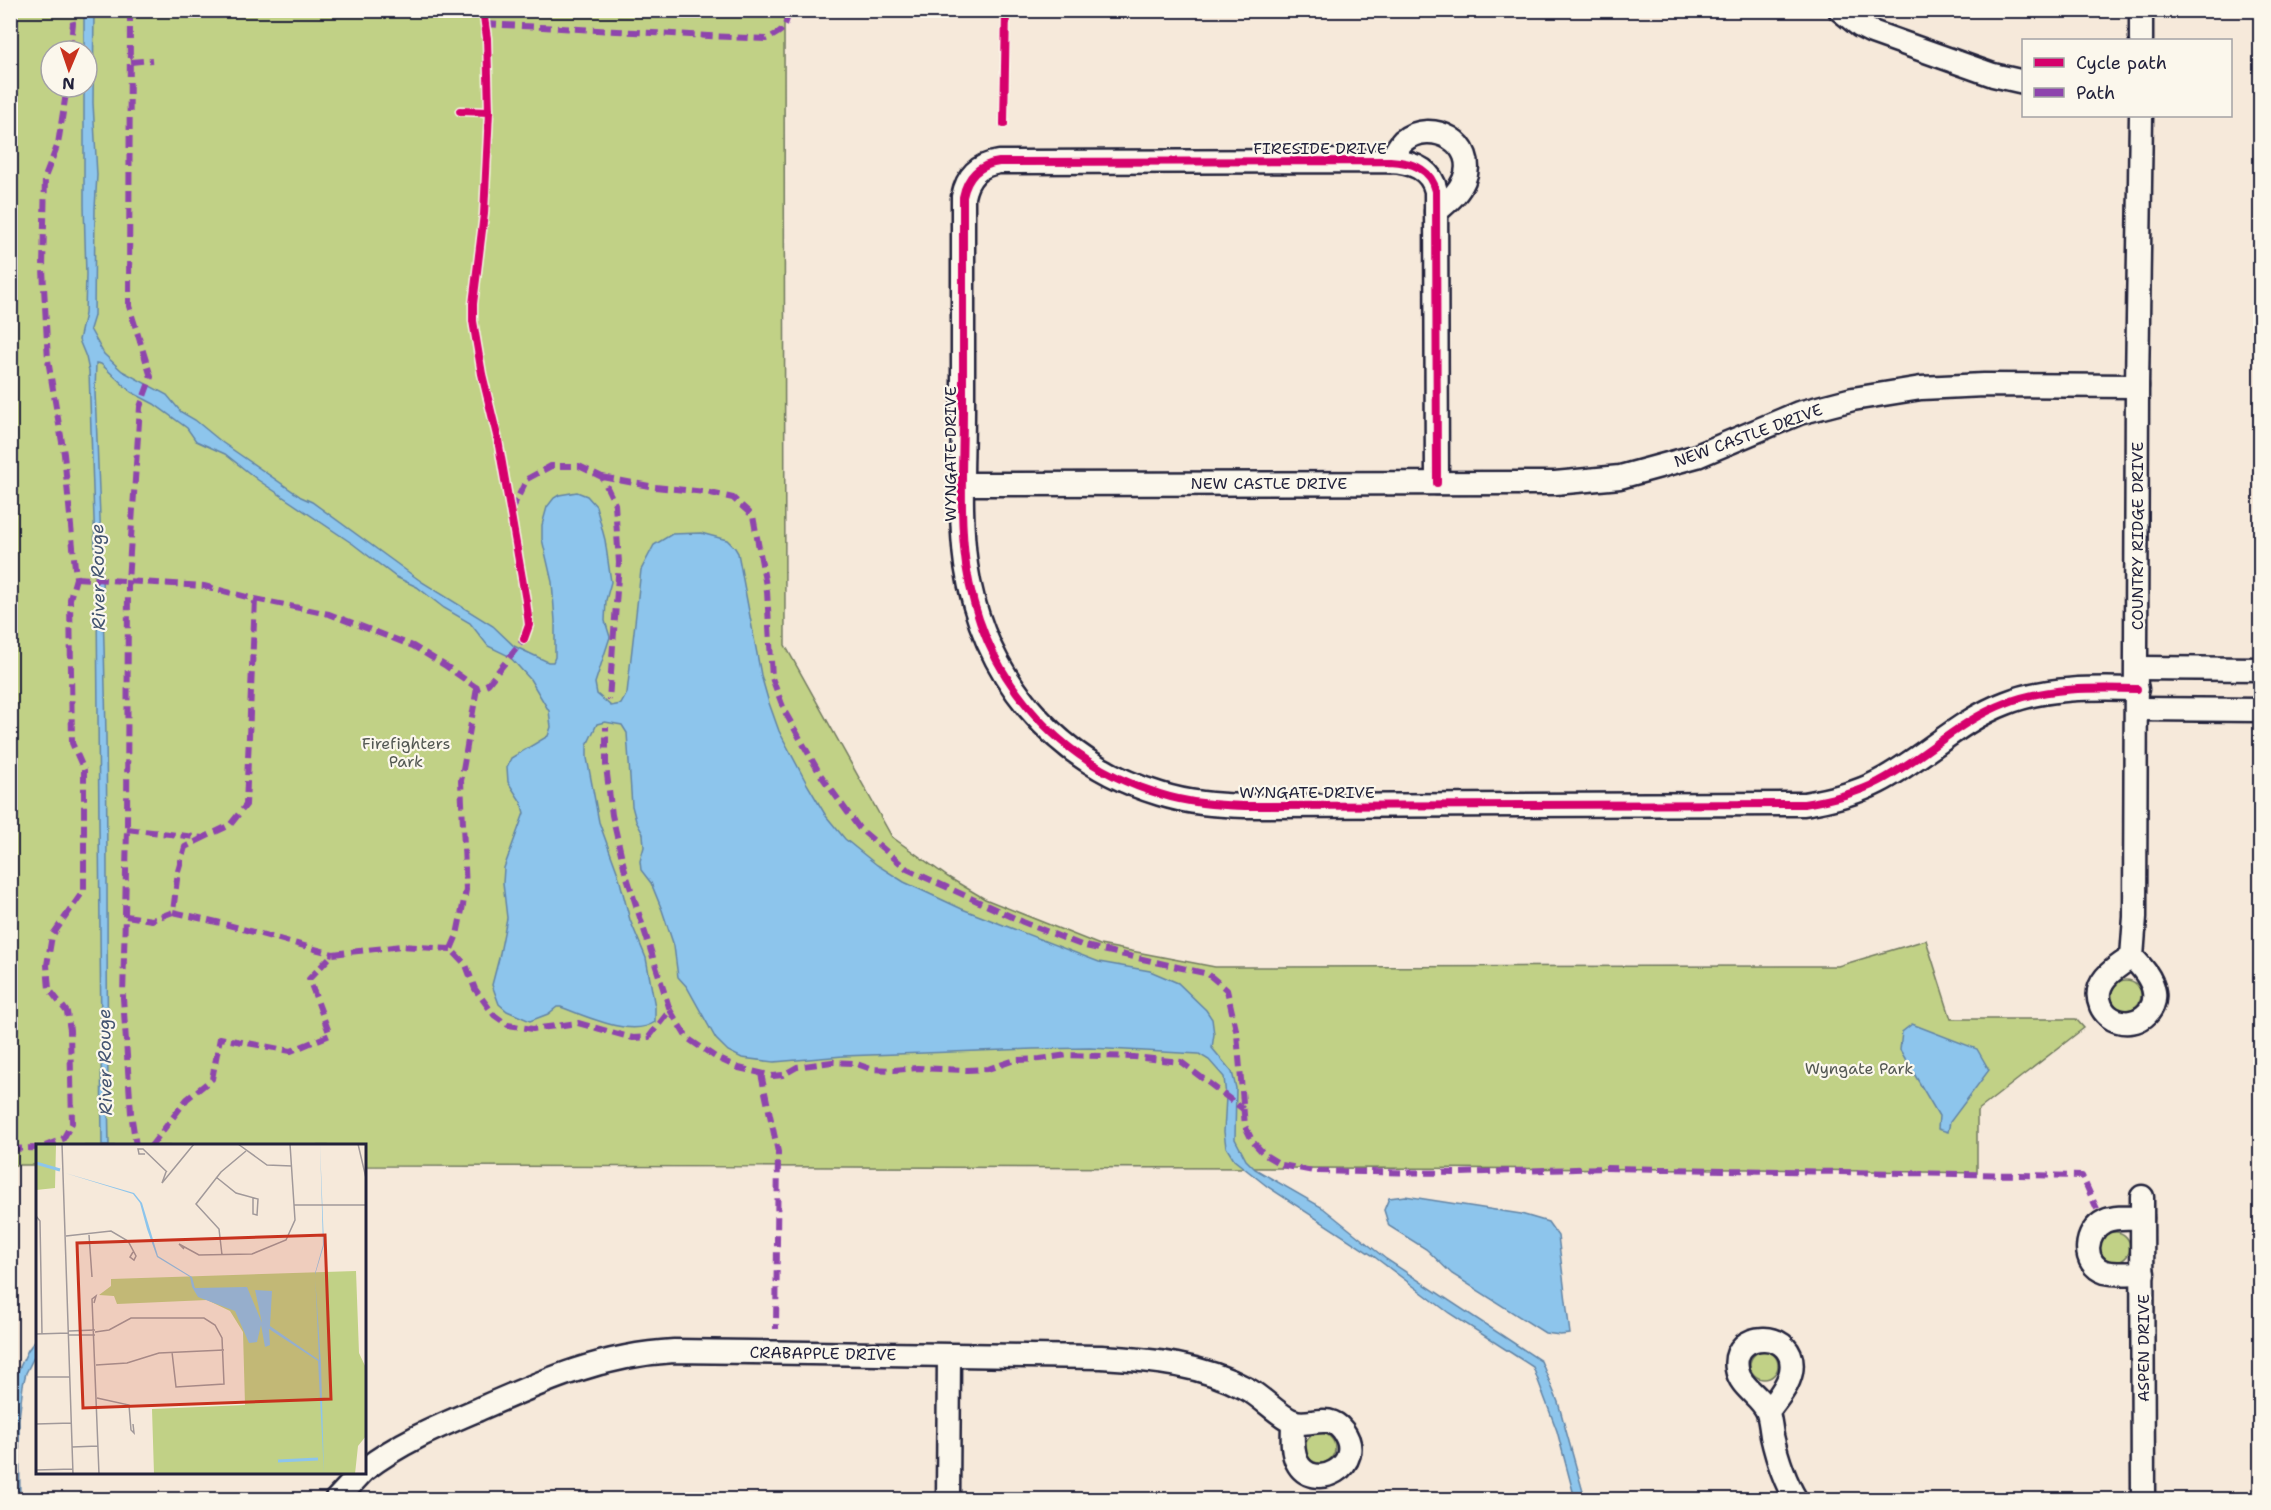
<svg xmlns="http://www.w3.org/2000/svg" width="2271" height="1510" font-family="'Shantell Sans',sans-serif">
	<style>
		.green { fill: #c1d186; stroke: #727a60; stroke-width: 1.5; fill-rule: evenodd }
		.water { fill: #8dc5ec; stroke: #6284a5; stroke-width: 1.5 }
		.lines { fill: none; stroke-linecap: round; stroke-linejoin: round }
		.street-casing { stroke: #22223b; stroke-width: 27 }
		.street { stroke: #fbf7ec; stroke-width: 22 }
		.quiet { stroke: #8e44ad; stroke-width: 6; stroke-dasharray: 12 6; stroke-linecap: butt }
		.cycleway-casing { stroke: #fbf7ec; stroke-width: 11 }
		.cycleway { stroke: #d6006c; stroke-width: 8 }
		.labels { text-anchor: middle; stroke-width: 4.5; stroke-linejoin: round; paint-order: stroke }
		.street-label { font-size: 16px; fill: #22223b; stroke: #fbf7ec }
		.park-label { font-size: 16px; fill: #525752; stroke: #fbf7ec }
		.water-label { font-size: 18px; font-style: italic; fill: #425370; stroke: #fbf7ec }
		.inset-river { fill: none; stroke: #8dc5ec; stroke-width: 3 }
		.inset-road { fill: none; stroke: #a1999a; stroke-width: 1.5 }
		.view { fill: #c8321e; fill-opacity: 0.15; stroke: #c8321e; stroke-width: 3 }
		.inset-edge { fill: none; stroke: #22223b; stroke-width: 3 }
	</style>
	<rect width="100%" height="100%" fill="#f6e9da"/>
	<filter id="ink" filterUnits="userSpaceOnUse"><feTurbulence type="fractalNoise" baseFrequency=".0167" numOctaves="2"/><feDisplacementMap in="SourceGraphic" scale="12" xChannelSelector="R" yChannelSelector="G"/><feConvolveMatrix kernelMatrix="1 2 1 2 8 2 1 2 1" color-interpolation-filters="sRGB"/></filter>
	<g filter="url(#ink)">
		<g class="green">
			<path d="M11 11H784L785 645 892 837 948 877 985 899 1100 945 1215 967 1838 966 1926 940 1951 1019H2076L2084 1028 1977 1111V1173L1757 1169 365 1166 364 1146H38L37 1165H11ZM51 51H87V87H51Z"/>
			<circle cx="2126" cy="995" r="15"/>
			<circle cx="2115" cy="1247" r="15"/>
			<circle cx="1764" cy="1365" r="14"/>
			<circle cx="1320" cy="1448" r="15"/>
		</g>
		<g class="water">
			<path d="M84 11H94L93 103 97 175 95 208 94 316 90 329 104 354 122 371 167 395 181 412 195 420 223 443 301 497 312 502 422 582 493 626 514 646 548 662H553L555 657V621L552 582 542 539V525L547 507 554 498 559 495 577 492 587 496 596 506 605 540 611 582 606 600 605 621 610 637 595 683 597 694 611 706 621 704 627 693 641 570 654 545 672 534 701 533 727 540 735 548 738 553 761 675 769 703 779 731 807 784 826 816 845 839 877 865 904 882 962 909 1099 962 1150 971 1178 983 1206 1010 1212 1019 1214 1034 1212 1048 1232 1072 1236 1088 1235 1139 1246 1160 1255 1169 1323 1208 1386 1259 1541 1361 1558 1402 1585 1499H1575L1557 1431 1533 1367 1449 1313 1372 1255 1268 1187 1234 1160 1226 1147 1224 1132 1226 1097 1224 1077 1209 1060 1199 1054 1090 1048 1033 1049 843 1056 774 1062 742 1058 728 1051 716 1039 687 987 678 977 674 946 662 910 651 883 641 870 640 861 644 847 643 834 636 821 632 806 627 733 622 725 605 722 597 724 587 745V758L599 822 618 874 630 920 646 958 655 1007V1022C632 1038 585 1016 561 1007H557L548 1014 530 1021 507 1011 499 1004 492 985 499 958 507 918 503 883 504 868 524 813 521 802 508 782 507 767 511 758 548 736 551 727 549 711 530 679 509 656 488 646 470 623 444 608 417 587 396 577 353 544 258 480 225 454 196 441 187 428 154 404 131 392 101 364 96 363 95 392C100 507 104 622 106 737 108 873 106 1009 109 1145H102L97 607 89 371 86 357 79 340 85 314 86 274 84 205V87H87V51H84Z"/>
			<polygon points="1912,1024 1977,1049 1989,1070 1950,1122 1948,1132 1938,1129 1939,1116 1900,1050 1902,1032"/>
			<polygon points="1405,1196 1521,1214 1548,1222 1558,1236 1570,1334 1560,1335 1545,1333 1452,1274 1426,1249 1389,1226 1384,1210 1389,1198"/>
			<polygon points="37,1338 37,1351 26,1373 23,1385 19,1419 20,1499 12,1499 11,1418 15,1383 18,1371 28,1350"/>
		</g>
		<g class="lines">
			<defs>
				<g id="street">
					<polyline points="1840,10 1860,26 1872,32 1993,75 2024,82"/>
					<polyline points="2141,40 2141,10"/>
					<path d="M1390 161C1394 155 1398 146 1403 141 1432 117 1479 144 1464 180 1458 194 1447 202 1436 212"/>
					<path d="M1437 483 1436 191C1431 168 1411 162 1390 161L999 162C978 165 967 177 963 197 963 268 963 339 963 410 963 461 959 514 966 565 982 673 1053 762 1160 794 1188 803 1216 805 1245 806L1804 804C1829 800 1855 794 1878 782 1923 759 1958 721 2006 703 2047 687 2093 688 2137 689"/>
					<polyline points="963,484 1555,483 1620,477 1697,456 1799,413 1853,399 1921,388 1984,385 2137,386"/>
					<polyline points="2137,668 2260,669"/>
					<polyline points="2137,709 2260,710"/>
					<path d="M2132 957C2115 968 2091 982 2101 1006 2104 1013 2111 1019 2118 1021 2137 1027 2157 1012 2154 992 2152 978 2141 966 2132 957L2135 917 2137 386 2141 116"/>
					<polyline points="2142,1197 2143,1500"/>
					<path d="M2142 1218C2131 1218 2116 1216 2105 1221 2084 1231 2081 1264 2105 1272 2117 1275 2131 1273 2143 1273"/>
					<path d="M1768 1411C1776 1400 1788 1387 1791 1372 1799 1329 1730 1328 1737 1369 1740 1388 1762 1396 1768 1413 1770 1420 1771 1429 1772 1436 1777 1458 1784 1480 1796 1500"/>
					<path d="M364 1470C399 1443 437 1427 477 1410 543 1381 601 1355 674 1351L1101 1357C1153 1360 1201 1364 1247 1389 1262 1397 1278 1415 1292 1421 1309 1428 1328 1411 1343 1431 1368 1465 1313 1494 1297 1462 1291 1450 1293 1434 1293 1421"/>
					<polyline points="336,1500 362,1472"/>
					<polyline points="948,1500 949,1356"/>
				</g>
			</defs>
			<use href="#street" class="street-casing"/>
			<use href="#street" class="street"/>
			<g class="quiet">
				<polyline points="130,10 129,306 151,377 140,407 128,581 127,829 123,998 131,1113 136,1146"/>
				<path d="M485 24 766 39C782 32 787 28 788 10"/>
				<polyline points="70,51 73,23 70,10"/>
				<polyline points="131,62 152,60"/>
				<polyline points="602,477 654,487 706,492 733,498 753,516 767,591 772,678 785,712 820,774 859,828 907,869 1023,922 1081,945 1208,974 1227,990 1237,1034 1245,1126 1253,1142 1265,1155 1282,1165 1313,1171 1363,1172 1458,1173 1604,1168 2082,1176 2097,1209"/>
				<polyline points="511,511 527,479 551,466 579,466 602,477 615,504 619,563 609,700"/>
				<polyline points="76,578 204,586 255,599 329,614 413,646 446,666 477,688 488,684 524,639"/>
				<polyline points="477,688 461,781 466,890 457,935 451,949 466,965 475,989 494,1015 508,1025 533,1029 578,1023 633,1038 649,1037 670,1010 625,871 612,815 606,766 606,727"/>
				<polyline points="127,829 203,838 230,825 246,805 255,599"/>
				<polyline points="173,912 221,923 333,954"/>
				<polyline points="126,916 152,920 173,912 178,871 185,847 203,838"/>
				<polyline points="670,1010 687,1038 717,1058 739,1068 773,1076 783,1075 797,1067 832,1062 854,1063 871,1069 894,1070 917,1068 967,1070 988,1069 1015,1060 1040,1059 1067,1055 1134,1057 1181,1062 1243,1109"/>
				<polyline points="761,1074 778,1152 776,1329"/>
				<polyline points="45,1146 63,1139 72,1123 70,1030 67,1012 49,989 47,965 52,936 84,890 84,770 72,743 70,599 76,578 64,454 48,360 43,269 45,177 58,144 67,87"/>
				<polyline points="151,1146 187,1099 212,1079 220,1038 291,1051 330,1035 309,979 333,954 401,946 451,949"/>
				<polyline points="10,1149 38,1148"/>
			</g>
			<defs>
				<g id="cycleway">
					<polyline points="483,10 487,38 489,112"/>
					<polyline points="460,111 489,112 484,214 473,304 473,321 482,374 498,440 526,601 529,625 524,639"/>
					<polyline points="1004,124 1006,10"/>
					<path d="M1437 483 1436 191C1431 168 1411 162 1390 161L999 162C978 165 967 177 963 197 963 268 963 339 963 410 963 461 959 514 966 565 982 673 1053 762 1160 794 1188 803 1216 805 1245 806L1804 804C1829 800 1855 794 1878 782 1923 759 1958 721 2006 703 2047 687 2093 688 2137 689"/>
				</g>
			</defs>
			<use href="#cycleway" class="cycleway-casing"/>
			<use href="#cycleway" class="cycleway"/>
		</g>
	</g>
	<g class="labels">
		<g class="street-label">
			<text x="1320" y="154">FIRESIDE DRIVE</text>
			<text transform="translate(1748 435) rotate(-20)" y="6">NEW CASTLE DRIVE</text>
			<text transform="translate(950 454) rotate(-90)" y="6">WYNGATE DRIVE</text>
			<text x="1269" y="489">NEW CASTLE DRIVE</text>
			<text transform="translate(2137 536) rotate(-90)" y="6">COUNTRY RIDGE DRIVE</text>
			<text x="1307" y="798">WYNGATE DRIVE</text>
			<text transform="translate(2143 1348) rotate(-90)" y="6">ASPEN DRIVE</text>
			<text transform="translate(823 1353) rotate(1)" y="6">CRABAPPLE DRIVE</text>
		</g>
		<g class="park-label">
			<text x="406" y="749">Firefighters<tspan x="406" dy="18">Park</tspan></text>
			<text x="1859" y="1074">Wyngate Park</text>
		</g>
		<g class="water-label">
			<text transform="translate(98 577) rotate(-91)" y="6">River Rouge</text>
			<text transform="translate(105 1062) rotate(-91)" y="6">River Rouge</text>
		</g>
	</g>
	<g transform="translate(36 1144)">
		<rect width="330" height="330" fill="#f6e9da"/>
		<path d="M0 0H20L19 44 0 46ZM320 127 323 209 330 224V292L322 302 319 330H118L116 265 209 261 207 188 194 167 171 156 81 160 78 152 63 151 75 142V135Z" fill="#c1d186"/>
		<path d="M284 0 288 101 279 131 285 219 288 330 282 217 233 185 234 201 229 203 225 181 221 198 213 199 199 167 162 153 156 143 154 133 121 113 111 85 104 59 97 50 29 29 98 49 106 59 122 112 156 133 159 144 211 143 226 179 219 146 236 147 234 182 283 216 279 129 287 101Z" fill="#8dc5ec"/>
		<path class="inset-river" d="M0 19 24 26M242 317 282 315"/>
		<path class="inset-road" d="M26 0 37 330M202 0 231 21 256 22M322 0 330 34M109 10H103L102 5H107L131 28M130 28 126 39 158 0M180 33 200 49 222 55 221 71 217 70V54M258 61H330M0 72 4 77 6 190M53 91 56 133M30 92 75 87 92 97 100 112 98 116 94 113 97 108M148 105 143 100 163 111 216 110 250 96 259 76 254 0M186 111 183 85 160 60 185 28 210 7M58 159 60 152 56 155 63 330M33 187 59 186M59 188 73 186 95 174H168L179 181 186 194 188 240 140 243 136 208M0 190 33 189M33 191H59M60 221 91 219 123 209 188 206M0 233H34M61 254 93 261 95 286 98 289 97 280M0 280 36 279M36 303 62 302M0 326 37 325"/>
		<path class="view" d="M289 91 295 255 47 264 41 99Z"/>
		<rect width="330" height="330" class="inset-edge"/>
	</g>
	<rect width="2271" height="1510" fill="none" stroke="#fbf7ec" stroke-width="36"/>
	<rect x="18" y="18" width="2235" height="1474" fill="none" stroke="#22223b" stroke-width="2" filter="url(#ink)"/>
	<rect x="2022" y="39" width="210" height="78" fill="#fbf7ec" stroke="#a4a2a5" stroke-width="1.5"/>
	<rect x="2034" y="58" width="30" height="9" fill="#d6006c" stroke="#a4a2a5" stroke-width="1.5"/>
	<text x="2076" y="69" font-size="18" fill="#22223b">Cycle path</text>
	<rect x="2034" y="88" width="30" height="9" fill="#8e44ad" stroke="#a4a2a5" stroke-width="1.5"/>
	<text x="2076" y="99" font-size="18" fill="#22223b">Path</text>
	<g transform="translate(69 69) rotate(182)"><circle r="28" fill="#fbf7ec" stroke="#a4a2a5" stroke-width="1.5"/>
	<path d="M0-4.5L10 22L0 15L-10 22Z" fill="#c8321e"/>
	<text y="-9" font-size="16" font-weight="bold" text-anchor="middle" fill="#22223b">N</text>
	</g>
</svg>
